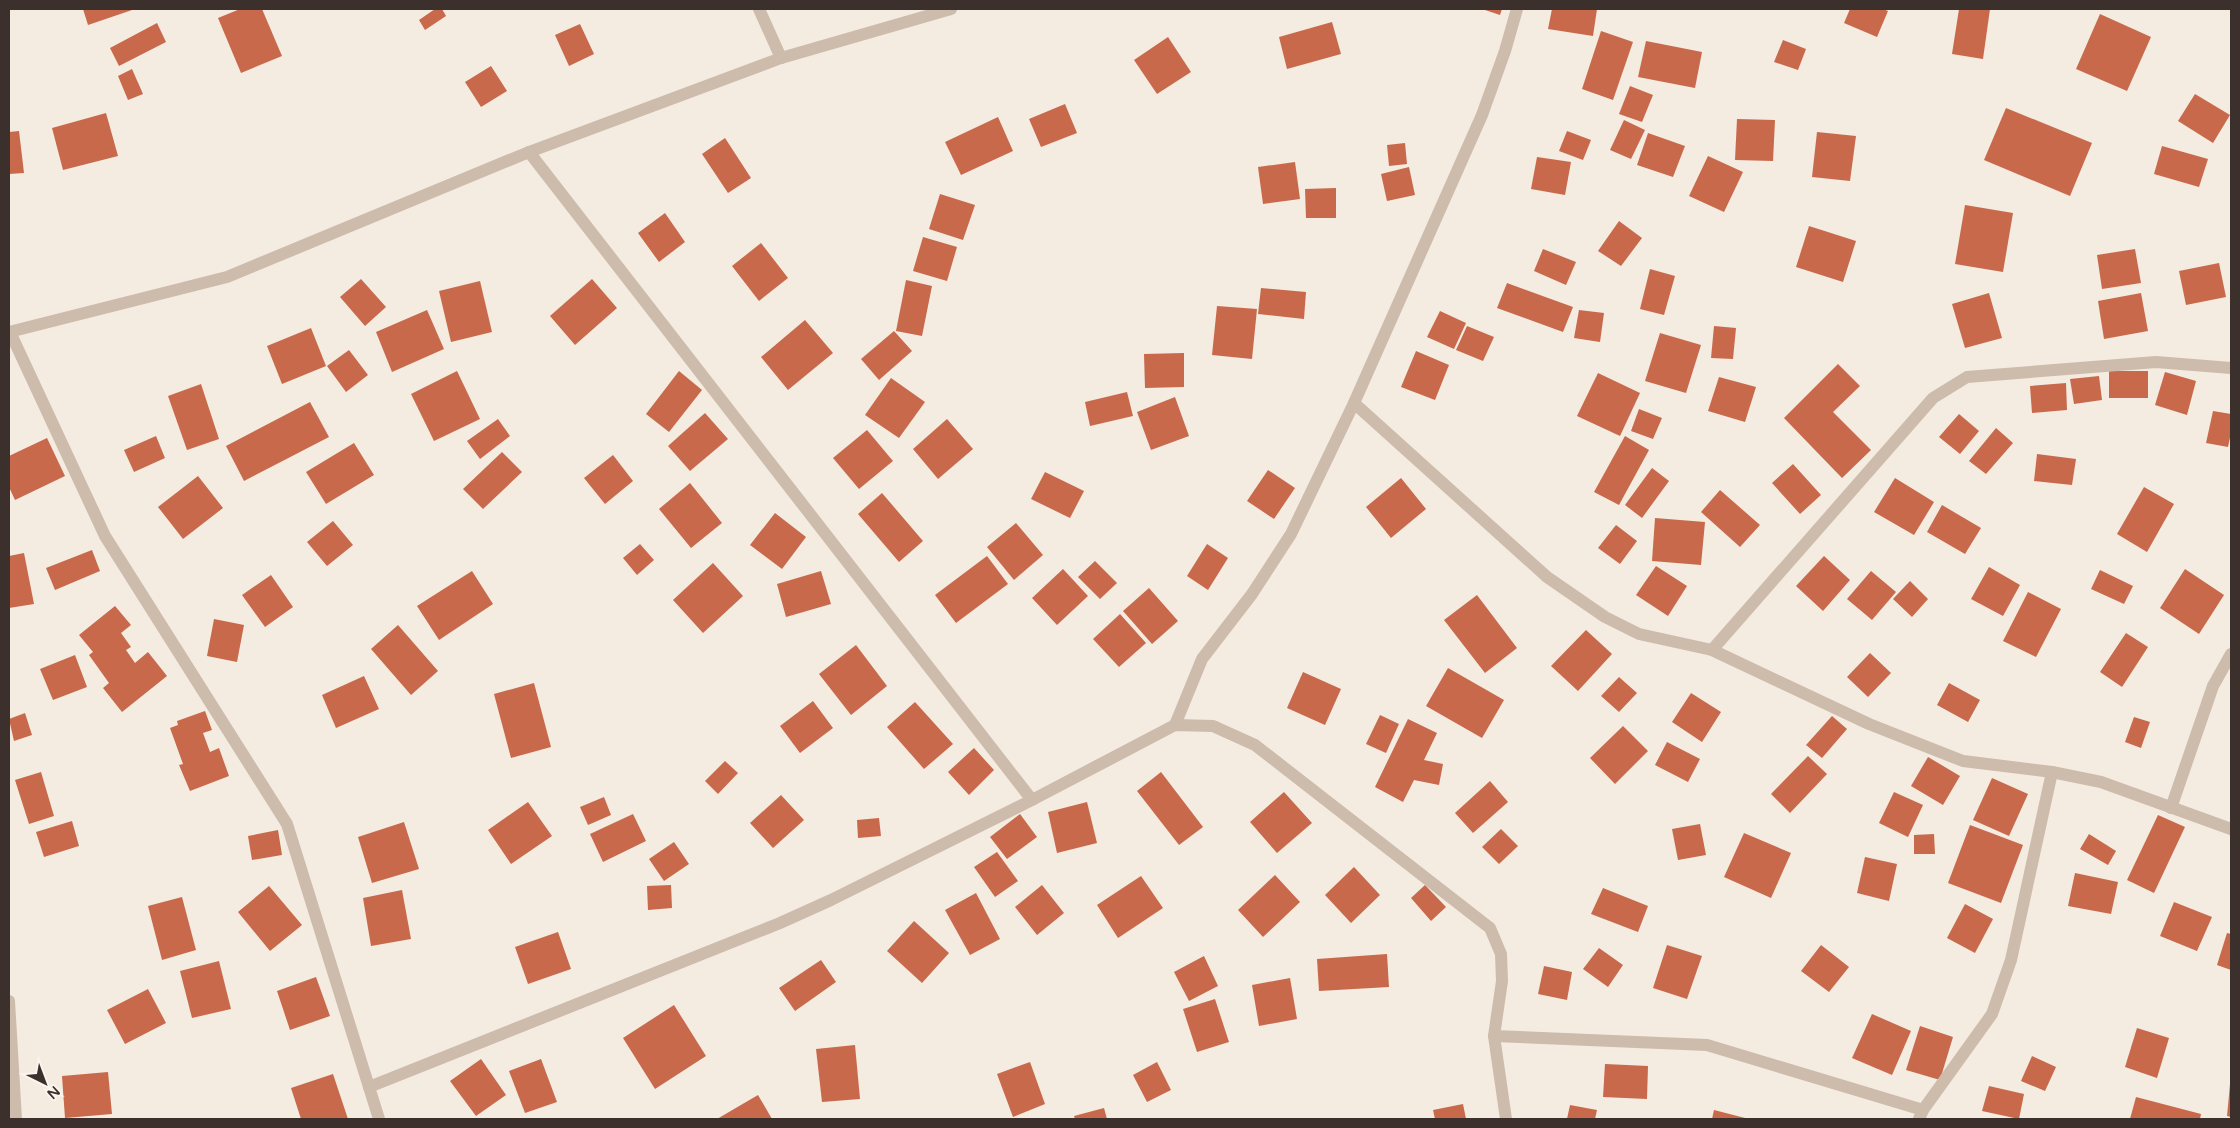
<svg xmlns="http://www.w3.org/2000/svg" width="2240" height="1128" font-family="'Varela Round',sans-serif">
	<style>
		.building { fill: #c8694b }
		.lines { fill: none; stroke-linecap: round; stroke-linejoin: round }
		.street { stroke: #cdbbac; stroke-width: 12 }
	</style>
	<rect width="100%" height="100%" fill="#f4ebe1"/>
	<g class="building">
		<polygon points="83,9 135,9 88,25"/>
		<polygon points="240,9 262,9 282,56 241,73 218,18"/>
		<polygon points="435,9 442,9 446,16 425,30 419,20"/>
		<polygon points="1482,9 1502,9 1500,15"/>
		<polygon points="1552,9 1597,9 1593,36 1548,29"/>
		<polygon points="1850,9 1883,9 1888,11 1877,37 1844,23"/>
		<polygon points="1959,9 1990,9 1983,59 1952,54"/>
		<polygon points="2100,14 2151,37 2127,91 2076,69"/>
		<polygon points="1332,22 1341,54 1287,69 1279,37"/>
		<polygon points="157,23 166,42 119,66 110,48"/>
		<polygon points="580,24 594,54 569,66 555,35"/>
		<polygon points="1601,31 1633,42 1613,100 1582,89"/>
		<polygon points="1168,37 1191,72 1157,94 1134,60"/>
		<polygon points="1783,40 1806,49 1798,70 1774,62"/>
		<polygon points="1646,41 1702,52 1695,88 1638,77"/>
		<polygon points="491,66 507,91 481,107 465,82"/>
		<polygon points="132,69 143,94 128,100 118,76"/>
		<polygon points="1630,86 1653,95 1642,122 1619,114"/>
		<polygon points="2195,94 2230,115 2213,143 2178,121"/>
		<polygon points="1065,104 1077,133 1041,147 1029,119"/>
		<polygon points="2006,108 2092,143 2070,196 1984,160"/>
		<polygon points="106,113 118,156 63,170 52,128"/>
		<polygon points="998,117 1013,151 961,175 945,142"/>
		<polygon points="1737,119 1775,120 1773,161 1735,160"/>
		<polygon points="1624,120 1645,130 1631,159 1610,150"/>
		<polygon points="19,131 24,173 9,174 9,132"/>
		<polygon points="1567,131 1591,140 1583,160 1559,151"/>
		<polygon points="1817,132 1856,136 1850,181 1812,177"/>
		<polygon points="1648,133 1685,146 1673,177 1637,165"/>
		<polygon points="725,138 751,178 728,193 702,154"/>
		<polygon points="1405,143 1407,164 1389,166 1387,145"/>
		<polygon points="2162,146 2208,159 2199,187 2154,174"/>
		<polygon points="1708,156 1743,172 1724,212 1689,196"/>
		<polygon points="1537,157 1571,162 1565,195 1531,189"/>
		<polygon points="1295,162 1300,199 1263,204 1258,167"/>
		<polygon points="1409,167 1415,195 1387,201 1381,174"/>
		<polygon points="1336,188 1336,218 1306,218 1305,189"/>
		<polygon points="940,194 975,205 963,240 929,229"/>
		<polygon points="1965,205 2013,213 2003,272 1955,264"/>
		<polygon points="665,213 685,242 659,262 638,233"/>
		<polygon points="1619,221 1642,238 1621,266 1598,251"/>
		<polygon points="1809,226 1856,241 1843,282 1796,267"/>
		<polygon points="923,237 957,247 947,281 913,271"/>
		<polygon points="761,243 788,278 759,301 732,266"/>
		<polygon points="1543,249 1576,262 1566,285 1534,271"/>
		<polygon points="2135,249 2141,283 2102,289 2097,255"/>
		<polygon points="2219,263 2226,297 2186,305 2179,271"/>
		<polygon points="1650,269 1675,276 1664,315 1640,309"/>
		<polygon points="361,279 386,307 365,326 340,297"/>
		<polygon points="592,279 617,308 575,345 550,316"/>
		<polygon points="906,280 932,286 922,336 896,331"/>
		<polygon points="480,281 492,332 451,342 439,291"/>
		<polygon points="1507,283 1573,307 1563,332 1497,308"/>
		<polygon points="1261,288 1306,292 1304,319 1258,314"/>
		<polygon points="1989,293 2002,338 1965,348 1952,304"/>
		<polygon points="2141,293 2148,331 2104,339 2098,301"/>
		<polygon points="1217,306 1257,309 1252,359 1212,355"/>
		<polygon points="427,310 444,349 392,372 376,332"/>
		<polygon points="1579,310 1604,313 1600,342 1574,338"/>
		<polygon points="1440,311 1466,323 1454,349 1427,337"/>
		<polygon points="805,320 833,353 788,390 761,357"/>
		<polygon points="1467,326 1494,337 1483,361 1456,350"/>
		<polygon points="1714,326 1736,328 1733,359 1711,358"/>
		<polygon points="311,328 326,366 282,384 267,346"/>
		<polygon points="894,331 912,351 879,380 861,359"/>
		<polygon points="1660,333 1701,345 1686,393 1645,381"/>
		<polygon points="349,350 368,375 346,392 327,366"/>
		<polygon points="1416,351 1449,365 1435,400 1401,387"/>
		<polygon points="1184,353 1184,387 1145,388 1144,354"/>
		<polygon points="1838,364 1860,386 1833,412 1871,450 1842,478 1784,418"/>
		<polygon points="457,371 480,419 434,441 411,394"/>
		<polygon points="679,371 702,390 669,432 646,414"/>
		<rect x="2109" y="371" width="39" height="27"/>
		<polygon points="2165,372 2196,381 2187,415 2155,405"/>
		<polygon points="1598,373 1640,393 1620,436 1577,416"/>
		<polygon points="2099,376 2102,400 2074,404 2070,379"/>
		<polygon points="1719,377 1756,387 1745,422 1708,411"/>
		<polygon points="891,378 925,402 899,438 865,415"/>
		<polygon points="2066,383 2067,410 2032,413 2030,386"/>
		<polygon points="201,384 219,439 187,450 168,396"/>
		<polygon points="1127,392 1133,416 1090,426 1085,402"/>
		<polygon points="1175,397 1189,436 1151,450 1137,412"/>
		<polygon points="310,402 329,437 244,481 226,446"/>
		<polygon points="1639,409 1662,418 1653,439 1631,431"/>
		<polygon points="2213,411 2231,414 2231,433 2228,447 2206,443"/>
		<polygon points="705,413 728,439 690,471 668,446"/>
		<polygon points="1959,414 1979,431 1960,454 1939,437"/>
		<polygon points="498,419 510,436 480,459 467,441"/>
		<polygon points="947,419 973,449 938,479 913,449"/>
		<polygon points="1996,428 2013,443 1986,474 1969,461"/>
		<polygon points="867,430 893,461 859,489 833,458"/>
		<polygon points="156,436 165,458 134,472 124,450"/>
		<polygon points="1625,436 1649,450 1619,505 1594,492"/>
		<polygon points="47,438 65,476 15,500 9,487 9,456"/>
		<polygon points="354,443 374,475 326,504 306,472"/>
		<polygon points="502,452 522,472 483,509 463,489"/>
		<polygon points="2037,454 2076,459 2072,485 2034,481"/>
		<polygon points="613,455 633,481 605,504 584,478"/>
		<polygon points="1793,464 1821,495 1800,514 1772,483"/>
		<polygon points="1652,468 1669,481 1642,518 1625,505"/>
		<polygon points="1268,470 1295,488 1274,519 1247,501"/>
		<polygon points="1045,472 1084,491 1070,518 1031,499"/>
		<polygon points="198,476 223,508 183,539 158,507"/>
		<polygon points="1401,478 1426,509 1391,538 1366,507"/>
		<polygon points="1895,478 1934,502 1914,535 1874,512"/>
		<polygon points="690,483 722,523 691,548 659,509"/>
		<polygon points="2144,487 2174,504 2147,552 2117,534"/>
		<polygon points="1720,490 1760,525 1740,547 1701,512"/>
		<polygon points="882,493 923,541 899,562 858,514"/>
		<polygon points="1942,505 1981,528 1965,554 1927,532"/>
		<polygon points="775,513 806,537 782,569 750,545"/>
		<polygon points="1655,518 1705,522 1701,565 1652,561"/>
		<polygon points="333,521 353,545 327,566 307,542"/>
		<polygon points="1016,523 1043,555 1014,580 987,547"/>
		<polygon points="1616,525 1637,541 1620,564 1598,548"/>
		<polygon points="640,544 654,560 637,575 623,558"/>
		<polygon points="1207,544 1228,558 1208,590 1187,576"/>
		<polygon points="92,550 100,571 55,590 46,568"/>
		<polygon points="24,553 34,604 9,608 9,556"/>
		<polygon points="987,556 1008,584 956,623 935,595"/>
		<polygon points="1824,556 1850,580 1823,611 1796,586"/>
		<polygon points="1095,561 1117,583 1100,599 1078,577"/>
		<polygon points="713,563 743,596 703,633 673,600"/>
		<polygon points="1656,566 1687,586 1668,616 1636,595"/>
		<polygon points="1989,567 2020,585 2003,616 1971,599"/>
		<polygon points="1063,569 1088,596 1057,625 1032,598"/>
		<polygon points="2185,569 2224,595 2199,634 2160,608"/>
		<polygon points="2100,570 2133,586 2124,604 2091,589"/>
		<polygon points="472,571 493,604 439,640 417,606"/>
		<polygon points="821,571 831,604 786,617 777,584"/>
		<polygon points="1871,571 1896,592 1872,620 1847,599"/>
		<polygon points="271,575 293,607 265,627 242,595"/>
		<polygon points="1910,581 1928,599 1912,617 1893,599"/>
		<polygon points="1149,588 1178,621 1152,644 1123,611"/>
		<polygon points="2028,592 2061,609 2036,657 2003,641"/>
		<polygon points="1477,595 1517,648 1485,673 1444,620"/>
		<polygon points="115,606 131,625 121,633 131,647 126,650 135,663 148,652 167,676 122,712 103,688 109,683 89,655 93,652 79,635"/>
		<polygon points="1120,614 1146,643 1119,667 1093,639"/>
		<polygon points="214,619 244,625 237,662 207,656"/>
		<polygon points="398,625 438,671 411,695 371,649"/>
		<polygon points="1586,630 1612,654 1578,691 1551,666"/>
		<polygon points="2126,633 2148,647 2122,687 2100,672"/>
		<polygon points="856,645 887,686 851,715 819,674"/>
		<polygon points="1870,653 1891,673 1868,697 1847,677"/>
		<polygon points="75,655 87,687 53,700 40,669"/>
		<polygon points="1448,668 1504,700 1482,738 1426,706"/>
		<polygon points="1303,672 1341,689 1325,725 1287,708"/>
		<polygon points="364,676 379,709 336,728 322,695"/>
		<polygon points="1619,677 1637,693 1619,712 1601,696"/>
		<polygon points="534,683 551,747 511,758 494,694"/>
		<polygon points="1949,683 1980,700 1968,722 1937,705"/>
		<polygon points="1691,693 1721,712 1702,742 1672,722"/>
		<polygon points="813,701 833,728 800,753 780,726"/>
		<polygon points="915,702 953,744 924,769 887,727"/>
		<polygon points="205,711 212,730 203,733 210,752 219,748 229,776 190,791 179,765 183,764 170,728 178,725 177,721"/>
		<polygon points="25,713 32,735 14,741 9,719"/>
		<polygon points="1380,715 1399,724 1386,753 1366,744"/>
		<polygon points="1832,716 1847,729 1822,758 1806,745"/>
		<polygon points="2134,717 2150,722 2141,748 2125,742"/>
		<polygon points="1408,719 1437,733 1424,760 1443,764 1439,785 1414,780 1403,802 1375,787"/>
		<polygon points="1623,726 1648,751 1615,784 1590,758"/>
		<polygon points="1667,742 1700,759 1688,782 1655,765"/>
		<polygon points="974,748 994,770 969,795 948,772"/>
		<polygon points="1808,756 1827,774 1790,813 1771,794"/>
		<polygon points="1928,757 1960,776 1943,805 1911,786"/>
		<polygon points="725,761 738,773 718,794 705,781"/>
		<polygon points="41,772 54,816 29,824 15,780"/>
		<polygon points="1161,772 1203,827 1179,845 1137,791"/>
		<polygon points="1992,778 2028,794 2009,836 1973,820"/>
		<polygon points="1490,781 1508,802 1473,833 1455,813"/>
		<polygon points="1284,792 1312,823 1277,853 1250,822"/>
		<polygon points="1894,792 1923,805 1908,837 1879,823"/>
		<polygon points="781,795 804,820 773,848 750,823"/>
		<polygon points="604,797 611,815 588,825 580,807"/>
		<polygon points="528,802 552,836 511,864 488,830"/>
		<polygon points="1087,802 1097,843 1057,853 1048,812"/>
		<polygon points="633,814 646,841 603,862 590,834"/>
		<polygon points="1020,814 1037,837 1007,859 990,837"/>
		<polygon points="2158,815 2185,827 2154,893 2127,880"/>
		<polygon points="879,818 881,836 858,838 857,820"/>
		<polygon points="72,821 79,846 44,857 36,832"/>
		<polygon points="404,822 419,869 372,883 358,837"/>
		<polygon points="1700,824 1706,855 1678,860 1672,829"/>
		<polygon points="1970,825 2023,845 2001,903 1948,883"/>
		<polygon points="1501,829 1518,846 1499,864 1482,847"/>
		<polygon points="278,830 282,855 252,860 248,836"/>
		<polygon points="1744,833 1791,853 1771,898 1724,877"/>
		<polygon points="1934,834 1935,854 1914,854 1914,835"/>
		<polygon points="2089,834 2116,851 2108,865 2080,849"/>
		<polygon points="674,842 689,864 664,881 649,859"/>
		<polygon points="997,852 1018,881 995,897 974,867"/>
		<polygon points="1865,857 1897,864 1889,901 1857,893"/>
		<polygon points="1354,867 1380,895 1351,923 1325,895"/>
		<polygon points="2075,873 2118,882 2111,914 2068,906"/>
		<polygon points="1275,875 1300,902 1263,937 1238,910"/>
		<polygon points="1141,876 1163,908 1118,938 1097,905"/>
		<polygon points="671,885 672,908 648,910 647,886"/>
		<polygon points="1042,885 1064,913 1037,935 1015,907"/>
		<polygon points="1425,885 1446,907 1431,921 1411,898"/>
		<polygon points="269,886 302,925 270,951 238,912"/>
		<polygon points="1603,888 1648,906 1638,932 1591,914"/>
		<polygon points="402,890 411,939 371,946 363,898"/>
		<polygon points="976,893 1000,939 970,955 945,910"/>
		<polygon points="182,897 196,950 162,960 148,906"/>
		<polygon points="2174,902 2212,917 2197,951 2160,936"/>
		<polygon points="1965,904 1993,919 1975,953 1947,938"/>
		<polygon points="914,921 949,953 922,983 887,951"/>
		<polygon points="558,932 571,969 528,984 515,947"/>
		<polygon points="2227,933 2231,934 2231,970 2217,965"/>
		<polygon points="1667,945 1702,956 1687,999 1653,988"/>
		<polygon points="1821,945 1849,967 1829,992 1801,971"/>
		<polygon points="1599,948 1623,965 1608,987 1583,969"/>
		<polygon points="1387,954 1389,987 1319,991 1317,959"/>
		<polygon points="1204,956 1218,986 1189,1001 1174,972"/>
		<polygon points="821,960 836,982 795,1011 779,988"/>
		<polygon points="219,961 231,1009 192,1018 180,971"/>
		<polygon points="1544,966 1572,972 1567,1000 1538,994"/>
		<polygon points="316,977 330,1016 290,1030 277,991"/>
		<polygon points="1290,978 1297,1019 1259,1026 1252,985"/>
		<polygon points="148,989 166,1023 125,1044 107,1010"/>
		<polygon points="1215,999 1229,1042 1197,1052 1183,1009"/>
		<polygon points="674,1005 706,1056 655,1089 623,1038"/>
		<polygon points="1872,1014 1911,1031 1892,1075 1852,1058"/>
		<polygon points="1920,1026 1953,1037 1940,1080 1906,1070"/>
		<polygon points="2137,1028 2169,1038 2157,1078 2125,1067"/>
		<polygon points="855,1045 860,1099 822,1102 816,1049"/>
		<polygon points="2032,1056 2056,1067 2045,1091 2021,1081"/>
		<polygon points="481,1059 506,1095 476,1116 450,1081"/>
		<polygon points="541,1059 557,1102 525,1113 509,1071"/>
		<polygon points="1030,1062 1045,1104 1013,1117 997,1074"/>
		<polygon points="1157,1062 1171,1090 1147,1102 1133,1075"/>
		<polygon points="1605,1064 1648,1066 1647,1099 1603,1097"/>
		<polygon points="108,1072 112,1114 65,1118 62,1076"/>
		<polygon points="333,1074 348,1119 301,1119 291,1088"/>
		<polygon points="2230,1084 2231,1084 2231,1117 2227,1116"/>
		<polygon points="1989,1086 2024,1094 2019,1119 1982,1111"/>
		<polygon points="758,1095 772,1119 717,1119"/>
		<polygon points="2136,1097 2201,1114 2200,1119 2130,1119"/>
		<polygon points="1463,1104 1466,1119 1435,1119 1433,1110"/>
		<polygon points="1570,1105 1597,1110 1595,1119 1567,1119"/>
		<polygon points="1104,1108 1107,1119 1075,1119 1074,1116"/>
		<polygon points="1714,1110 1749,1119 1712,1119"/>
	</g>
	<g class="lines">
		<g class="street">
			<polyline points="759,9 781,58"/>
			<polyline points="529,152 1032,800"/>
			<polyline points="9,332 227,277 529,152 781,58 951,9"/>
			<polyline points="10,332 105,536 287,824 379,1119"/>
			<polyline points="1354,403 1547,577 1605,617 1639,634 1712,650 1869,724 1963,761 2052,772 2101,782 2231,829"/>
			<polyline points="1712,650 1933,398 1967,377 2156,362 2231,368"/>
			<polyline points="1175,725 1202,659 1252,594 1291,534 1354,403 1482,115 1505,51 1517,9"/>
			<polyline points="2171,808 2213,686 2231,654"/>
			<polyline points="9,1001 16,1119"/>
			<polyline points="1494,1036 1707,1045 1923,1110"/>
			<polyline points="369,1087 780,923 831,900 1032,800 1175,725 1213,726 1255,745 1490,928 1501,954 1502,981 1494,1036 1506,1119"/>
			<polyline points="1919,1119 1923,1110 1992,1014 2011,960 2052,772"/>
		</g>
	</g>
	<rect width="2240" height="1128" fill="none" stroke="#3b302b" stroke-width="20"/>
	<g transform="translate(45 1083) rotate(138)" stroke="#fbf5ee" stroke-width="4" paint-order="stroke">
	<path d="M0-4L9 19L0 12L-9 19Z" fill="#3b302b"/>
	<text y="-8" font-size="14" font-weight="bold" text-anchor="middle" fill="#3b302b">N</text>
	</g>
</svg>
